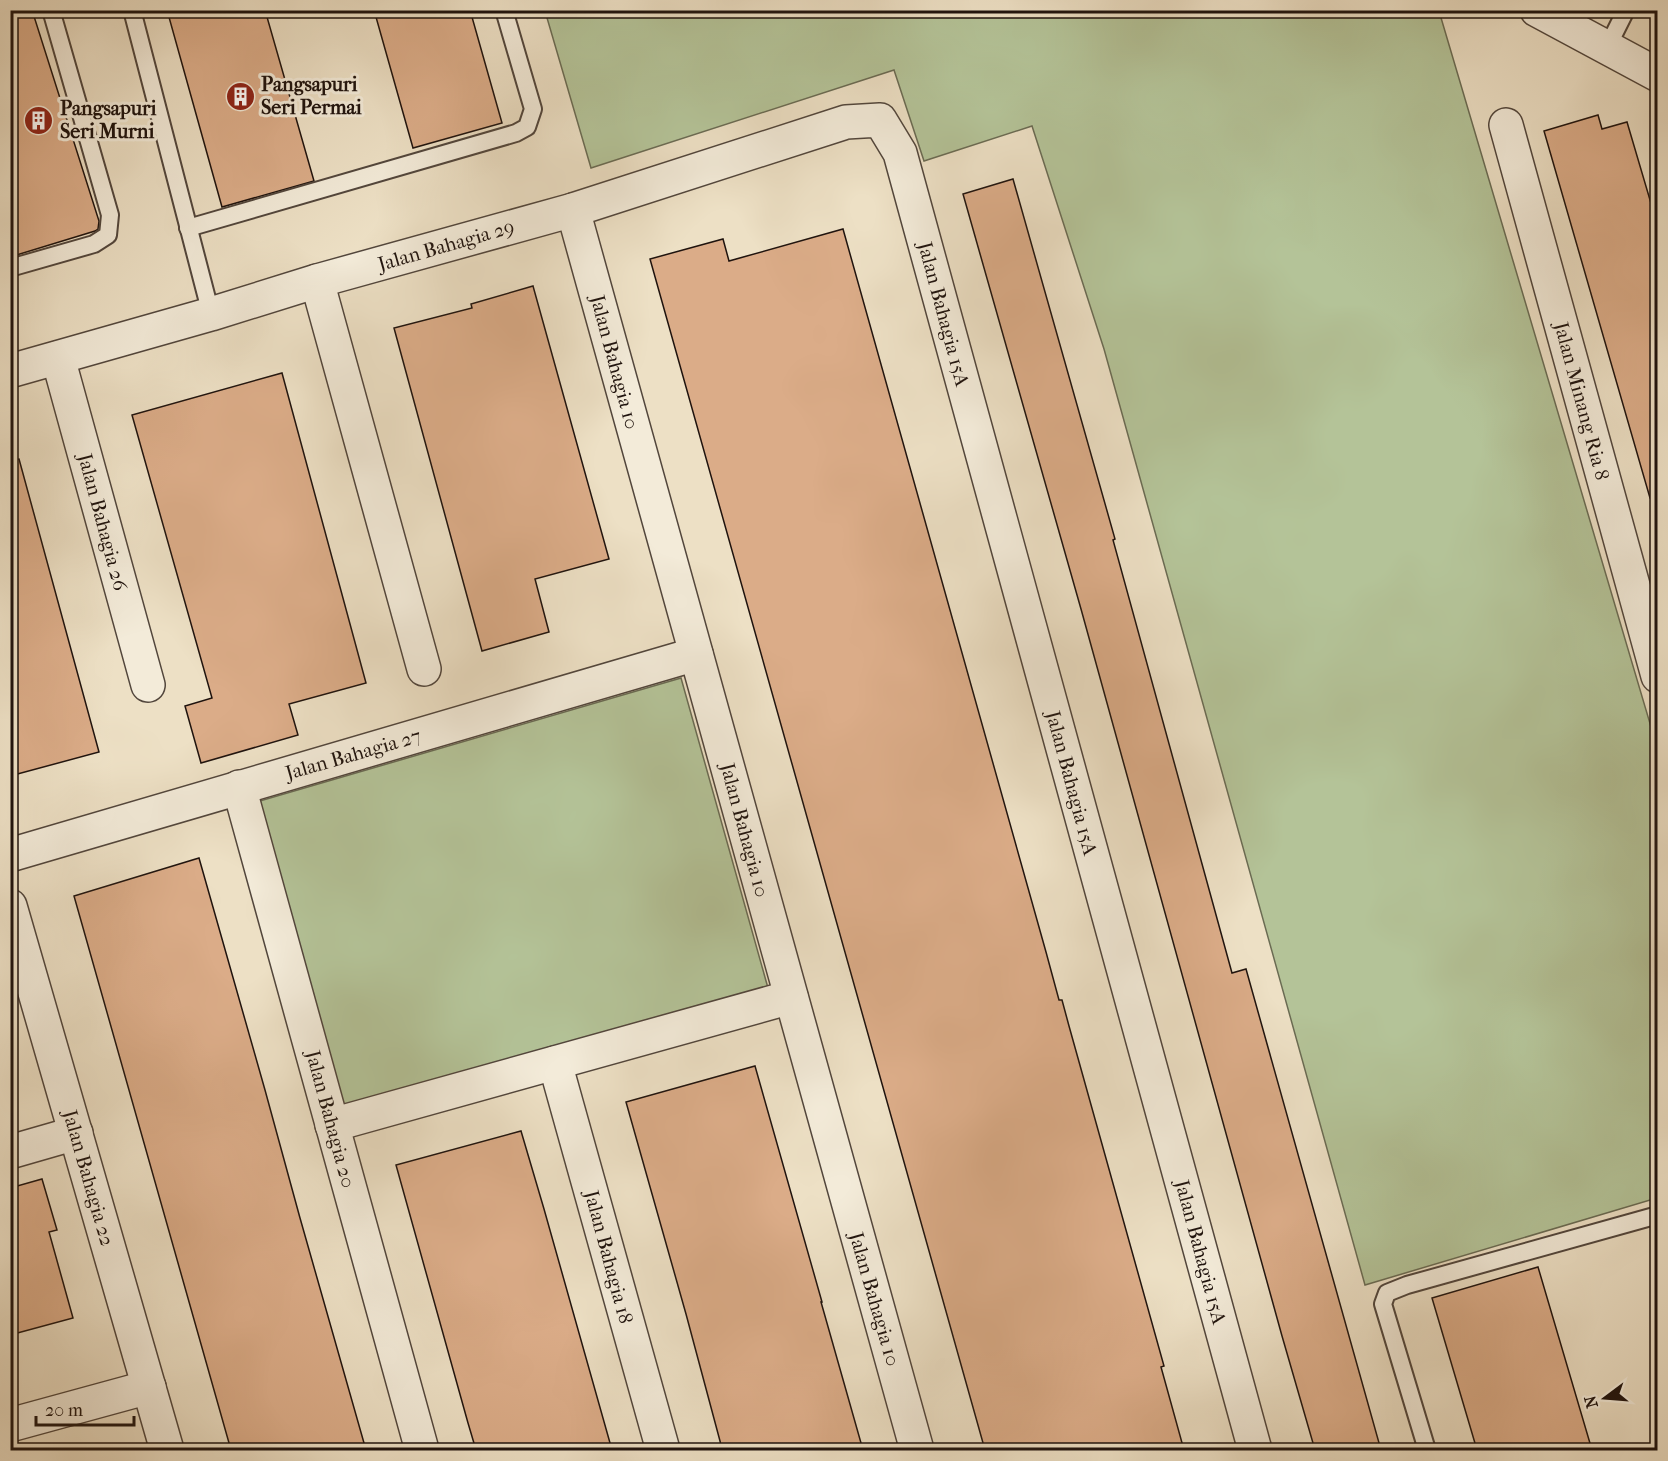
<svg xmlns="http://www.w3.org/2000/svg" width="1668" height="1461" font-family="'IM FELL French Canon',serif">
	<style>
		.green { fill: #b4c398; stroke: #6a6b53; stroke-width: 1.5 }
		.building { fill: #dbac88; stroke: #1f130e; stroke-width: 1.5 }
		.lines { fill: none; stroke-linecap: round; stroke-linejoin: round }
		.lane-casing { stroke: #52463c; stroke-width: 20 }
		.street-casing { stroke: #52463c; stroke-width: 36 }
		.lane { stroke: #f3ebd9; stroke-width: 16 }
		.street { stroke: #f3ebd9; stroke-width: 33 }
		.labels { text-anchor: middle; stroke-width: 6; stroke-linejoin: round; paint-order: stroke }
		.poi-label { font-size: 20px; font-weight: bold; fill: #1f130e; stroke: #f3ebd9; text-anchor: start }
		.street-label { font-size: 20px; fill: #1f130e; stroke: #f3ebd9 }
	</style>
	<rect width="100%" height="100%" fill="#ede0c5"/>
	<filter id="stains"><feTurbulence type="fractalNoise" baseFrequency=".00333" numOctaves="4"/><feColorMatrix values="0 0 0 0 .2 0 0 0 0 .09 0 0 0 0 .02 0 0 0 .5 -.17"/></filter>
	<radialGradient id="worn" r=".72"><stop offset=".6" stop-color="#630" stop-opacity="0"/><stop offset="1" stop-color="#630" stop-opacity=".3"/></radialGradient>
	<g class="green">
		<polygon points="545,11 1439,11 1657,747 1657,1198 1365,1285 1104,349 1032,126 924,161 894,70 591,168"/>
		<polygon points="681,678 768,988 332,1111 250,804"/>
	</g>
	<g class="building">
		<polygon points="10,10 32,10 99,221 98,229 95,231 10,257"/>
		<polygon points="167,10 265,10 314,181 222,207"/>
		<polygon points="374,10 470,10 502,123 413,148"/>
		<polygon points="1598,115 1602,129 1627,122 1658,227 1658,497 1650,498 1544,131"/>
		<polygon points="1013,179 1115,539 1113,540 1232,973 1246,969 1381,1450 1315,1450 1282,1336 1081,609 963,194"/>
		<polygon points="843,229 1046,952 1059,1000 1062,1000 1069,1026 1164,1366 1161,1367 1184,1450 985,1450 650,259 723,239 729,261"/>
		<polygon points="533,286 609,559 535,579 549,632 482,651 394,328 472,308 471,304"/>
		<polygon points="282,373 366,683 289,704 298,735 201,763 185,706 212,698 132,415"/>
		<polygon points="19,459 99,752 10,776 10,460"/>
		<polygon points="199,858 265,1090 300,1218 366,1450 231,1450 74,896"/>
		<polygon points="755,1066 822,1302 821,1302 863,1450 722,1450 720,1441 686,1314 626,1102"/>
		<polygon points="521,1131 544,1209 612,1450 476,1450 468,1423 396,1165"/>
		<polygon points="42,1179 57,1230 49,1232 73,1318 10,1335 10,1188"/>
		<polygon points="1538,1267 1592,1450 1477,1450 1432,1298"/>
	</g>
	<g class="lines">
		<defs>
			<g id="lane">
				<polyline points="132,10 211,314"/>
				<polyline points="1607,48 1626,10"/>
				<polyline points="188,228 516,133 527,127 533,109 504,10"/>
				<polyline points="10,268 94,244 108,235 110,215 51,10"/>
				<polyline points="1427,1450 1383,1304 1387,1293 1407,1285 1658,1215"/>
			</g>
			<g id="street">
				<polyline points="1537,10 1658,75"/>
				<polyline points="1506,125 1658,676"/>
				<polyline points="573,210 917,1450"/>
				<polyline points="317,281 424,669"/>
				<polyline points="58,358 148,685"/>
				<polyline points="10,371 211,314 317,281 573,210 846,122 880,120 900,153 1255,1450"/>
				<polyline points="239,787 422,1450"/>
				<polyline points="10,855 696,654"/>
				<polyline points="10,906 167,1450"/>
				<polyline points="555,1063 663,1450"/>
				<polyline points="332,1125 791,997"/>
				<polyline points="10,1152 76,1133"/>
				<polyline points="10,1425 149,1387"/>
			</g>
		</defs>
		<use href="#lane" class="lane-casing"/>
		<use href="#street" class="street-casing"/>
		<use href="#lane" class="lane"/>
		<use href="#street" class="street"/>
	</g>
	<defs>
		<symbol id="building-disc" viewBox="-11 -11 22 22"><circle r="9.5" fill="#8f2418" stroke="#f3ebd9"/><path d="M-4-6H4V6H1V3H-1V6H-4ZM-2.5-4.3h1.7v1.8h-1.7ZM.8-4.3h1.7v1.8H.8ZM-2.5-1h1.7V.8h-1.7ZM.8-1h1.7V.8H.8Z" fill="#fff"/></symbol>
	</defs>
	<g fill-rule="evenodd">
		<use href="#building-disc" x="224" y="80" width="33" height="33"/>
		<use href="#building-disc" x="22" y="104" width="33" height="33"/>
	</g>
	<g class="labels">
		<g class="poi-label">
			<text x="261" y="91">Pangsapuri<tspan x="261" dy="23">Seri Permai</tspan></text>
			<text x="60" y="115">Pangsapuri<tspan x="60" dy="23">Seri Murni</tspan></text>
		</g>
		<g class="street-label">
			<text transform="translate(446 245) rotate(-16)" y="7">Jalan Bahagia 29</text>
			<text transform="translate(944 314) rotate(75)" y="7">Jalan Bahagia 15A</text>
			<text transform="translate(615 362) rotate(75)" y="7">Jalan Bahagia 10</text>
			<text transform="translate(1582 401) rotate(75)" y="7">Jalan Minang Ria 8</text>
			<text transform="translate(103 522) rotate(75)" y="7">Jalan Bahagia 26</text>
			<text transform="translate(353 754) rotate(-16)" y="7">Jalan Bahagia 27</text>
			<text transform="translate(1072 783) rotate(75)" y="7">Jalan Bahagia 15A</text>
			<text transform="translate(745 830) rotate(75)" y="7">Jalan Bahagia 10</text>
			<text transform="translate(331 1119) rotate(75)" y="7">Jalan Bahagia 20</text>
			<text transform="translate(89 1178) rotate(74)" y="7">Jalan Bahagia 22</text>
			<text transform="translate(1201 1252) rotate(75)" y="7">Jalan Bahagia 15A</text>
			<text transform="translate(609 1257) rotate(75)" y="7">Jalan Bahagia 18</text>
			<text transform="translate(875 1299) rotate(74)" y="7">Jalan Bahagia 10</text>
		</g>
	</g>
	<rect width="1668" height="1461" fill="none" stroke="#ede0c5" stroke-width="36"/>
	<rect x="12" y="12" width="1644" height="1437" fill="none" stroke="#1f130e" stroke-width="3"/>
	<rect x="18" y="18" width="1632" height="1425" fill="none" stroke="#1f130e" stroke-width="1.5"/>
	<g transform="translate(1605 1398) rotate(254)" stroke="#f3ebd9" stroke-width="4.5" paint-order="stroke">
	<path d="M0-4.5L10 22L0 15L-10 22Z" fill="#1f130e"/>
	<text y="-9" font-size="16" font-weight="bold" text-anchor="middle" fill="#1f130e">N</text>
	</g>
	<path d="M36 1416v9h98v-9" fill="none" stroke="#1f130e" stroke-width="3"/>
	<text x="45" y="1416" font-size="18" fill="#1f130e" stroke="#f3ebd9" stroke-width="4.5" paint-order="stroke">20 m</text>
	<rect width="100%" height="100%" filter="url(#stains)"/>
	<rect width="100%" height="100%" fill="url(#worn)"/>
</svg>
